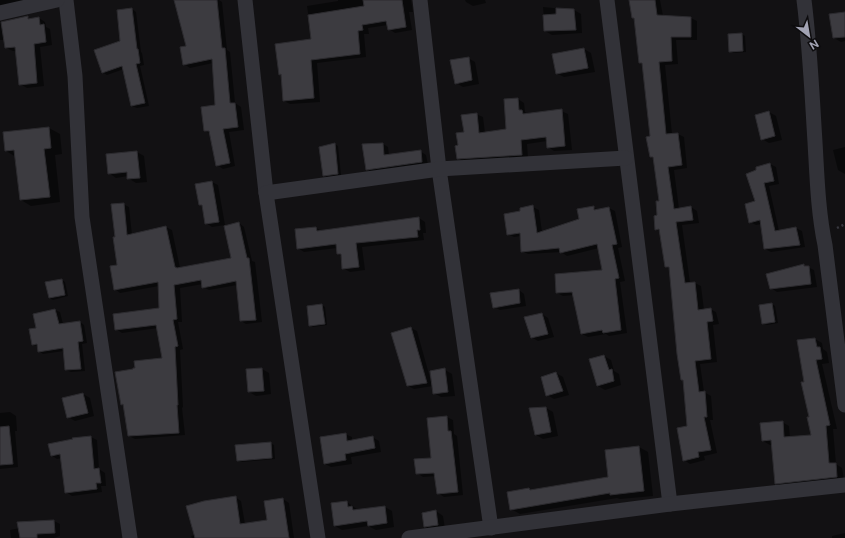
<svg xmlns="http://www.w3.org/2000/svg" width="845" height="538" font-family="'Public Sans',sans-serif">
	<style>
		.shadow { fill: #0007 }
		.building { fill: #3c3b40; stroke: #2c2b2f }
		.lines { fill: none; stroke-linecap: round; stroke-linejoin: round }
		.path { stroke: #38383f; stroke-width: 2.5; stroke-dasharray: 2 3; stroke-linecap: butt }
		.street { stroke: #323238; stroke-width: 15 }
	</style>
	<rect width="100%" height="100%" fill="#121113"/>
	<g class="shadow">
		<polygon points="0,0 31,0 0,10"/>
		<polygon points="176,0 219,0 222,2 227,50 230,52 235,103 241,107 244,130 229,132 235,166 223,169 217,165 211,134 205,131 216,106 213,63 190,68 184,64 187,47"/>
		<polygon points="338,0 411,0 413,12 409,12 412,30 395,33 389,29 388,25 368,28 369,34 364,34 366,57 317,63 320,102 290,104 284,101 282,75 280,74 312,40 307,6 338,1"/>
		<polygon points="465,0 485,0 486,3 473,6 466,2"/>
		<polygon points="630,0 660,0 663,16 691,18 697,21 697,40 676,40 678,64 665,65 672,134 678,134 684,137 687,168 674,170 679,209 691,207 697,211 699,223 682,225 690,283 695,283 701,286 704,310 710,309 716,312 719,324 713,325 717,362 700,364 704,392 711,396 713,420 710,420 717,453 704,456 705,460 690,464 684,460 688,427 684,381 682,380 670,269 666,267 661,232 656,229 660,202 654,159 651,157 651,137 643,65 640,63 635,19 633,18"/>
		<polygon points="543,7 574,10 581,14 582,33 552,35 545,31"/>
		<polygon points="132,9 136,12 141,52 142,53 144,65 140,66 149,106 137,108 132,106 124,69 107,75 102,72 121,42"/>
		<polygon points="845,13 845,41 841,42 834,38"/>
		<polygon points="27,17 31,19 39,18 45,22 46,27 50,29 52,45 40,47 44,86 27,88 20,84 17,51 13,51 6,48 5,40 0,40 0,22"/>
		<polygon points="741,34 745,36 746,52 733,53 730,51"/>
		<polygon points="584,49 591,53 595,72 564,77 556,73"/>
		<polygon points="468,58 475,62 479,84 463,87 456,83"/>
		<polygon points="518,99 524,103 525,112 528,114 561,111 568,114 572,150 554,151 548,147 547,141 527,144 528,158 464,162 458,158 459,146 465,133 476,114 483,117 485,133 507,130"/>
		<polygon points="769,112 776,116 782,140 769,143 762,139"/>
		<polygon points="49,128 60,134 62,154 55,155 60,202 31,206 21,200 16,157 6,151"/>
		<polygon points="335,144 338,146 341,175 327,177 324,175"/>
		<polygon points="383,144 388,147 389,155 420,151 426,155 428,165 373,173 367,169"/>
		<polygon points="845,147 845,174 838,170 833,150"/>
		<polygon points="137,152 144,156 147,182 136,183 128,178 128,176 116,178 109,173 107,155"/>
		<polygon points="770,164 776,167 779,184 769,186 779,231 796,228 802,231 805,247 771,252 765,249 762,224 756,225 750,222"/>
		<polygon points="212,182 218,185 225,225 212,227 206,223 203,206 200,205 197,184"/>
		<polygon points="123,204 129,207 132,235 166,227 172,230 180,268 233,259 239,223 244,227 252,261 255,262 262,322 246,324 241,321 237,285 209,290 203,287 203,284 180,288 182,322 178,322 183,349 180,350 183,407 182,408 185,435 135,439 129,436 125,405 122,404 134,370 163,359 158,328 122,333 116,329 160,309 159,286 120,293 115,289 118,266 116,238"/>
		<polygon points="533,207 539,210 542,232 580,220 593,207 598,210 609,208 615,211 622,247 618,248 625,281 620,282 627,333 609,336 606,334 588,337 582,334 574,295 563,296 557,293 603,271 599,248 567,256 561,252 528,254 522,251 521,236 514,237 508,234 521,212"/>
		<polygon points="419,218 425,222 426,233 423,233 424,240 362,247 365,270 350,272 343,268 341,256 338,254 337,248 304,252 298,248 296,230 316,228 322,231"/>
		<polygon points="803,265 814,270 817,287 777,292 771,288"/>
		<polygon points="62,280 65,282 68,296 53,300 49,298"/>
		<polygon points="519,290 524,294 526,306 500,310 494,307"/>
		<polygon points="772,304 775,306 778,323 767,325 763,323"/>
		<polygon points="322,305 325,307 327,325 313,327 310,325"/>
		<polygon points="55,310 60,312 63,324 80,322 84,325 87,343 82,344 85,371 71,372 66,370 64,351 43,354 39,351 38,347 33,344 37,328"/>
		<polygon points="542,314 548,318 554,337 538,341 531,337"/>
		<polygon points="411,328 417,331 432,385 431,371 445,370 452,374 455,396 441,397 434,393 433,386 414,389 408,386"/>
		<polygon points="815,339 822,343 823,349 827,352 829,363 822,364 837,429 833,429 836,464 842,468 844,480 783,487 776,483 773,445 770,445 763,441 782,422 789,426 790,438 812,436 811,418 798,341"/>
		<polygon points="604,356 611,360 614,371 619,374 621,385 605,390 598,386"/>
		<polygon points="262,369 269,373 271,394 256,396 249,392 247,370"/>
		<polygon points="556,373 563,377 569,395 554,399 547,395"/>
		<polygon points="83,394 90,398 94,416 75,421 68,417"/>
		<polygon points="546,408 553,412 558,436 543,439 536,435"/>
		<polygon points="10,412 16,416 17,431 15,431 18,467 0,469 0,413"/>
		<polygon points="447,417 453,420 454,434 457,436 463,495 444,497 438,493 436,476 423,477 417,473 432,459"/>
		<polygon points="345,434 352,437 352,441 372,437 379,441 381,452 351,457 352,464 331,467 325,464"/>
		<polygon points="91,437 97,440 99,469 105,473 106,486 101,486 102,492 72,496 66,492 62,458 57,459 51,455"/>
		<polygon points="270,443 274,445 275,459 242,462 238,461"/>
		<polygon points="639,447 648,452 653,496 620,499 617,498 520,514 511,509 529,489 532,490 609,478"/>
		<polygon points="235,497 241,501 245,524 268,521 283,499 289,503 294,538 192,538 191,536 195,535"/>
		<polygon points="347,502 358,510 385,507 392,511 394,527 376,530 368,526 342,530 335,526"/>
		<polygon points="436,511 443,516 445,529 432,531 424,526"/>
		<polygon points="54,521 60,524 60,536 54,538 11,538 10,530"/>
		<polygon points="845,533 845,538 832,538 832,536"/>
	</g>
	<g class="building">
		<polygon points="174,0 217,0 222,48 225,48 230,103 235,103 238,127 223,129 230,163 216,166 209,131 204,131 201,107 215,105 212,59 183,65 180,47 186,46"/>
		<polygon points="363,0 402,0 406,27 388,30 386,21 362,25 363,30 358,31 360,54 311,60 314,98 283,101 281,74 279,75 275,44 311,39 308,15 364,6"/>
		<polygon points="629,0 655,0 657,15 691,17 691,37 671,37 672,61 659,62 666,134 678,133 682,165 668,167 674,209 691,206 693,220 676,222 685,283 695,282 698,310 711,308 713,321 707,322 711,359 695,361 699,392 705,391 707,417 704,417 711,450 698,452 699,457 683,461 677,428 687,426 683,380 681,380 677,354 669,267 665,267 659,229 655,230 654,216 657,215 656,201 659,201 653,157 650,157 646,137 650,136 642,63 639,63 634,18 632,18"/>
		<polygon points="132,8 137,49 138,49 140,63 136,64 145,103 131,106 122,66 102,73 94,50 120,41 117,10"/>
		<polygon points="556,8 574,9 576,30 544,31 543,15 556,14"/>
		<polygon points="845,12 845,37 833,38 829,14"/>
		<polygon points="28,16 28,19 39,17 40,25 44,24 46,42 34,44 37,83 19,85 15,47 5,48 1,22"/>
		<polygon points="742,33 743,51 729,52 728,34"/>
		<polygon points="584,48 588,68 556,74 552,54"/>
		<polygon points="469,57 472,80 455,84 450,60"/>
		<polygon points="518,98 519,110 522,110 523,114 562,109 565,146 547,148 546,137 521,140 522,155 457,159 455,146 458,145 456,133 464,132 461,115 477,113 479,133 506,129 504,99"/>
		<polygon points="769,111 775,136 761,140 755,115"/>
		<polygon points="49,127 51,148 44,149 50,197 20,200 14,150 5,151 3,132"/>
		<polygon points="335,143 338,174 323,176 319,147"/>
		<polygon points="383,143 384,155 421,150 422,162 366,170 362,144"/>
		<polygon points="137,151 140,178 127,179 127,172 108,174 106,154"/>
		<polygon points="770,163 774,181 764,183 775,231 796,227 800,245 764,249 760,220 749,223 745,204 755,201 746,174 756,170 756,167"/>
		<polygon points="212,181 219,222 205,224 202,205 199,205 195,184"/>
		<polygon points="124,203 127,235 166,226 175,267 177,268 231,258 224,226 239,222 247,258 249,258 256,320 240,321 236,281 202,288 201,280 174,285 177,319 173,320 178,346 175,347 178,405 177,405 179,433 128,436 123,404 121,405 115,372 133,369 133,368 135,368 134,361 162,358 156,325 115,330 113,314 159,308 158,282 114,290 110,266 117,265 113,237 115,237 111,204"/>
		<polygon points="533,205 537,233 579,219 577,209 594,206 594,210 609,207 617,244 612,245 619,278 615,279 621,330 603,333 602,330 581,334 572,292 556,293 555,274 602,270 597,244 560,253 559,248 521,252 520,233 507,235 504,214 520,211 520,208"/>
		<polygon points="419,217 420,230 417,230 418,237 356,243 359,267 342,269 341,254 337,254 336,244 297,249 295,229 316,227 317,231"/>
		<polygon points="804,264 804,266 809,266 811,284 770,289 766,274"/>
		<polygon points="62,279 65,295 49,298 45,282"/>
		<polygon points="519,289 520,303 493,308 490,293"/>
		<polygon points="772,303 775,322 762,324 759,305"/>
		<polygon points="322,304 325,324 309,326 307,306"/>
		<polygon points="55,309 59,324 80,321 83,341 78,342 81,369 65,370 63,348 38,352 37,344 32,345 29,329 36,328 33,314"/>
		<polygon points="542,313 548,334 531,338 524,317"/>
		<polygon points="411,327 427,383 407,386 391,333"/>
		<polygon points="815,338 817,347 820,347 822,359 816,360 830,425 826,426 829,463 836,463 837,477 775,484 771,440 762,441 760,423 783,421 784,437 811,435 807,417 809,417 801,382 804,382 797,340"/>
		<polygon points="604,355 609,370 612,369 614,381 597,386 589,359"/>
		<polygon points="262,368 264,391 248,392 246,369"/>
		<polygon points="445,368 448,392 433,394 430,371"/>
		<polygon points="556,372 563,391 546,396 541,377"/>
		<polygon points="83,393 88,413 67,418 62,398"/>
		<polygon points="546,407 551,432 535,435 529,408"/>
		<polygon points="447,416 448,431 451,431 458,492 437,494 434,473 416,474 414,459 431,458 427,418"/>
		<polygon points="9,426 13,464 0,465 0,427"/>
		<polygon points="346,433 347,441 373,436 375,448 345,454 346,460 324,464 320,437"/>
		<polygon points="91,436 94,469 99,468 101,483 96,483 97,489 65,493 60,454 51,456 48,444 73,439 72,438"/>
		<polygon points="271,442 272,458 237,461 235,445"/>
		<polygon points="639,446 644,491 610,495 610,493 510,510 507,492 529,488 530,490 608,477 605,450"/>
		<polygon points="236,496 240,524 267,520 264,501 283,498 289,538 195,538 186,506 204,501"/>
		<polygon points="347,501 348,507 352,506 353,510 385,506 387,523 368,526 367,521 334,526 331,503"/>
		<polygon points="436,510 438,525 424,527 422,513"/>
		<polygon points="54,520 55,533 37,534 37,538 20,538 17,522"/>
	</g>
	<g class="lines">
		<polyline class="path" points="837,228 845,224"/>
		<g class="street">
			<polyline points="66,0 75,76 82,217 130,538"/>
			<polyline points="245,0 266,193"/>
			<polyline points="420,0 439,169 491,528"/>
			<polyline points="607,0 670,504"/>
			<path d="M804 0C810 47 812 95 815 142 817 176 818 212 825 245L845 405"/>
			<polyline points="0,13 57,0"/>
			<polyline points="318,538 266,193 439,169 626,158"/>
			<polyline points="409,538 670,504 845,485"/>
		</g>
	</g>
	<g transform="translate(809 36) rotate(149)" stroke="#0d0c0e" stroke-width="3" paint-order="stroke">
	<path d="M0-3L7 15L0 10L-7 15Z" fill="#a2a3b4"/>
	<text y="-6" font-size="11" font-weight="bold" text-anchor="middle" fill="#a2a3b4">N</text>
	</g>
</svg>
